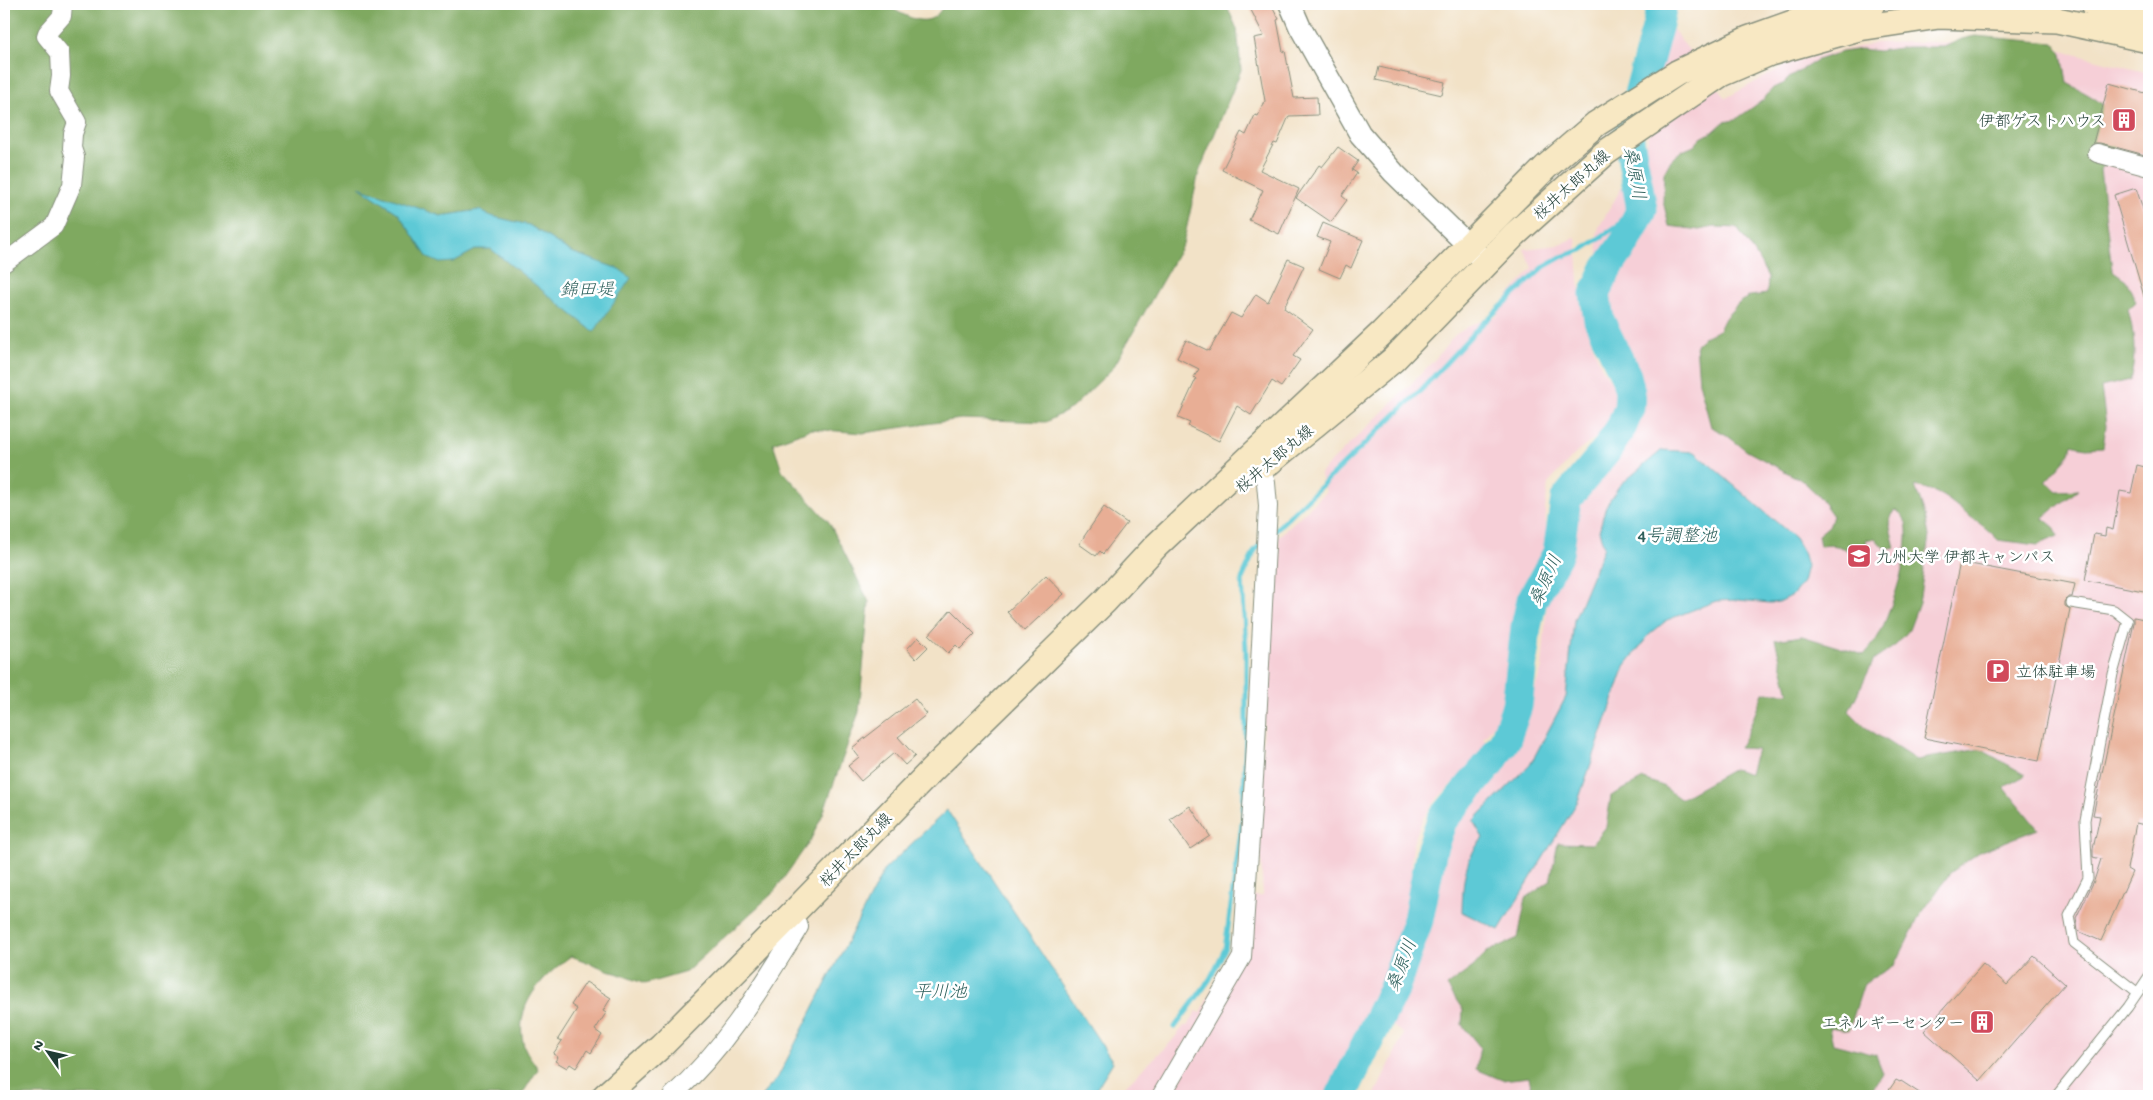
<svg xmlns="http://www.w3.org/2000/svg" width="2153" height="1100" font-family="'Gochi Hand','Klee One',sans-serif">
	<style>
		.built { fill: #f6cfd7 }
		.forest { fill: #7fa960; stroke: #4f734a; fill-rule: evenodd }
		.water { fill: #5dc9d6; stroke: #3e8385 }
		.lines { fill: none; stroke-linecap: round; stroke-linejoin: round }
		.stream { stroke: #5dc9d6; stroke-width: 5 }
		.river { stroke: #5dc9d6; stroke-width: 31 }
		.building { fill: #e8ae95 }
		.service-casing { stroke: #88907e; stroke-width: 11 }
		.minor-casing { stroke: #88907e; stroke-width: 20 }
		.tertiary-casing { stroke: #88907e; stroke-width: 24 }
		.secondary-casing { stroke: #88907e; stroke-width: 28 }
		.service { stroke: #fff; stroke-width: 9 }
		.minor { stroke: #fff; stroke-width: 18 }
		.tertiary { stroke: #fff; stroke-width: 21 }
		.secondary { stroke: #f8e8c3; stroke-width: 25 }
		.labels { text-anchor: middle; stroke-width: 5; stroke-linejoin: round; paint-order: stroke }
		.poi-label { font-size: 16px; fill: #1f3d34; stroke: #fff; text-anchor: end }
		.street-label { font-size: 16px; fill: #1f3d34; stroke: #fff }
		.water-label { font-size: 18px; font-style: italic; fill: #2e605c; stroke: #fff }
	</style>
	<rect width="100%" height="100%" fill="#fff"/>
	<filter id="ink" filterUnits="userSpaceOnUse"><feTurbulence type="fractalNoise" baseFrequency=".02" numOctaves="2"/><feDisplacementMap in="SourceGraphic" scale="10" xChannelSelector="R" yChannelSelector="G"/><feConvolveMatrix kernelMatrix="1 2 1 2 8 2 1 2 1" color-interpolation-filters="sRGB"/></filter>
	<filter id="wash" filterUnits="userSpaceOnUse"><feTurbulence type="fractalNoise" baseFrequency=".0096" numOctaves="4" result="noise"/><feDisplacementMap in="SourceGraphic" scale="20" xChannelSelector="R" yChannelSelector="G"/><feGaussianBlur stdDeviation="1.12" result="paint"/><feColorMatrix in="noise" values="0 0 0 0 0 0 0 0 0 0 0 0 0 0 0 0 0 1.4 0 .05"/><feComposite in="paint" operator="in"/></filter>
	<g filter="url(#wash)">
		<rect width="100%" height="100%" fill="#f2e2c7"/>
		<g class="built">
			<polygon points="1664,18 1726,98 1792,62 1875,43 1924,42 2042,46 2149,73 2149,1096 1374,1096 1404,1034 1388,1023 1400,993 1416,938 1421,915 1424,864 1426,847 1432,831 1441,817 1458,798 1498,758 1513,737 1527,712 1542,668 1547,601 1552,581 1565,564 1572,547 1570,508 1572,495 1581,483 1614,454 1626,440 1637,413 1641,397 1637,381 1614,345 1600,297 1597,234 1599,227 1646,145 1658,108 1660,95 1661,38"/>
			<polygon points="1576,237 1581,308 1588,332 1601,366 1615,387 1616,394 1612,415 1601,434 1577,452 1548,484 1545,510 1547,542 1545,550 1530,571 1526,580 1513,680 1508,700 1502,714 1483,739 1490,745 1438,798 1423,818 1413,843 1409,913 1404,940 1372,1017 1361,1029 1332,1096 1119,1096 1127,1084 1171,1042 1184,1026 1188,1026 1196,1011 1201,1013 1233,941 1245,896 1263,896 1259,819 1270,613 1280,571 1278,537 1326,492 1320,473 1406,389 1437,357 1455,335 1472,324 1496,317 1507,297 1533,268 1524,249 1558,245"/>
		</g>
		<g class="forest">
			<path d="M4 4H883C904 14 930 35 944 4H1226L1237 29 1241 70 1199 172 1183 244 1113 368 1072 408 1046 422 961 419 863 433 811 429 773 443 782 470 829 522 869 602 859 712 823 814 810 841 773 893 686 972 645 984 571 956C541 978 513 1005 524 1046 527 1054 534 1062 538 1069L521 1096H4ZM362 189 441 216 479 210 491 216 529 225 571 252 619 269 594 332 491 249H477L453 262 428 258 398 213Z"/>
			<path d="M1975 36 2054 43 2062 54 2067 83C2105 104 2119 107 2115 156L2100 169 2112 270 2126 280 2136 302 2128 309C2134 333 2137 355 2130 380L2101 387 2106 426 2103 447 2086 448 2072 444 2070 454 2046 481 2057 491 2078 490 2043 518 2055 528 2058 536 2038 545 1998 540C1990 531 1982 525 1972 518 1950 502 1944 492 1915 486L1925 515 1929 536 1919 603 1909 630 1896 645 1874 660 1849 711 1865 727 1916 760 1980 749 2026 775 2004 787 2038 829 1981 851 1950 873 1919 917 1895 965 1864 983 1849 1030 1829 1027 1833 1044 1876 1055 1883 1073 1868 1096H1618L1610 1091 1582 1092 1577 1096H1533L1529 1077 1502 1080 1476 1069 1480 1047 1462 1025 1463 1010 1447 986 1473 967 1487 952 1518 938 1526 898 1550 881 1558 843 1592 844 1606 827 1611 796 1643 779 1663 786 1680 799 1734 769 1750 774 1757 749 1739 748 1748 732 1763 693H1789L1775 640 1802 636 1864 655C1870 648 1876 641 1880 633 1890 613 1920 531 1901 514 1899 512 1897 511 1894 510L1889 523 1895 548H1884L1875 538 1866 540 1868 549 1865 557 1854 556C1843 546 1836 544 1820 546L1818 535 1829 526 1833 516 1818 495 1803 481 1747 451 1725 434 1711 427 1699 382 1696 344 1704 337 1719 330 1725 318 1738 304 1750 296 1767 294 1768 277 1756 255 1737 228 1715 227 1699 230 1669 226 1663 201 1664 173 1671 160 1680 152 1694 146 1701 138 1714 131 1724 122 1735 120 1763 100 1773 88 1783 84 1789 78 1817 60 1842 52 1861 49 1878 51 1907 47H1944L1962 39Z"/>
		</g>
		<g class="water">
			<polygon points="359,187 441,216 479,210 491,216 529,225 571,252 619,269 631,278 594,332 491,249 477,249 453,262 440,263 428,258 398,213"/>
			<path d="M1662 450 1695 452 1795 538 1803 552 1807 566 1803 582 1793 595 1779 602 1770 603 1738 600 1716 601 1667 620 1649 635 1625 666 1578 801 1499 930 1462 912C1463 884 1463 860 1483 838L1473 821 1530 765 1566 697 1574 620 1604 547 1599 531 1606 506 1619 486Z"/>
			<polygon points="947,810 1113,1062 1092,1096 761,1096 777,1079 884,870"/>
		</g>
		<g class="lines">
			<g class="stream">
				<polyline points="1272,533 1422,389 1478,328 1545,266 1561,257 1582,250 1642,209"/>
				<polyline points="1175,1027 1210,979 1225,949 1243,817 1246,734 1246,650 1242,579 1255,550 1261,544"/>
			</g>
			<polyline class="river" points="1341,1096 1395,986 1418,920 1432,848 1442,820 1491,762 1505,740 1517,706 1526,627 1532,600 1558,553 1566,499 1606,451 1622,426 1629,408 1630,392 1626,376 1599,320 1595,294 1606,270 1626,241 1642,209 1628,135 1658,24 1662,4"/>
		</g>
		<g id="blocks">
			<g class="building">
				<polygon points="1259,4 1271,4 1279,19 1277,20 1283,52 1285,51 1294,98 1317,97 1318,115 1289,116 1277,144 1274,143 1260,170 1299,189 1279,234 1249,220 1263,190 1222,170 1241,132 1246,135 1255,115 1258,116 1265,101 1254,38 1264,36 1250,8"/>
				<polygon points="1379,67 1445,82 1442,95 1376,80"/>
				<polygon points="2109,83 2149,94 2149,156 2100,143 2093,143"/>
				<polygon points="1338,147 1358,161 1352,170 1357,173 1342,196 1347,200 1331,222 1296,198 1319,165 1322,167"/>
				<polygon points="2136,188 2145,215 2149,214 2149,303 2146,303 2114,195"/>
				<polygon points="1323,223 1363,240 1351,268 1346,265 1340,278 1319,269 1330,242 1317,237"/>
				<polygon points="1288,259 1304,266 1284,308 1313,329 1293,356 1300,360 1281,387 1272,381 1251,415 1237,406 1219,441 1188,426 1190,423 1178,418 1196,379 1194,377 1199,369 1177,358 1186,340 1209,351 1231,313 1241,318 1256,294 1268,302"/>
				<polygon points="2137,465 2149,468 2149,592 2085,580 2094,534 2105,536 2106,528 2113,530 2120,491 2131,493"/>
				<polygon points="1104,507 1127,523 1103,554 1100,551 1096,556 1079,544"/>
				<polygon points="1960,562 2075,584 2072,597 2068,597 2065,602 2065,606 2070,609 2039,761 1924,738"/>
				<polygon points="1046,575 1064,594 1024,631 1007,612"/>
				<polygon points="951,610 975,634 960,649 956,645 948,653 929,635"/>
				<polygon points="2134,617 2149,620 2149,826 2136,823 2127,869 2132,872 2101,941 2078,931 2076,918 2094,881 2101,859 2093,857 2093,849 2100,816 2093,815 2134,623"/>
				<polygon points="918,637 928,647 916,659 907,649"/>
				<polygon points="915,699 927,714 898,737 915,756 905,765 894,753 861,781 848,766 859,757 852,748"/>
				<polygon points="1190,806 1210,836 1190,849 1170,819"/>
				<polygon points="2034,956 2065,984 1980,1081 1924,1031 1983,964 2007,985"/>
				<polygon points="586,982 611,998 603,1011 606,1013 595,1030 602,1035 591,1053 587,1050 576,1068 570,1064 567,1068 555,1061 558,1057 553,1054 562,1041 558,1039 577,1009 571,1005"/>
				<polygon points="1896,1080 1900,1082 1901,1081 1924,1096 1885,1096"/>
			</g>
		</g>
	</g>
	<g filter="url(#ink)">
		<use href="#blocks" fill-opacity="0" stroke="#88907e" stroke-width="1"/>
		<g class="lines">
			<defs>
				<g id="service">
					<polyline points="2071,603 2114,610 2128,621 2113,674 2085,820 2088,878 2069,916 2074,943 2137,992"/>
					<polyline points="2056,1096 2128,1007 2149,976"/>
				</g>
				<g id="minor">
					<polyline points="2097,153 2149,167"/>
					<polyline points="4,263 54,226 72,185 75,157 72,148 73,134 77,122 59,91 61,76 60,53 46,36 47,33 62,16 63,4"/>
					<path d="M672 1096C726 1047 761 988 799 927L792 914"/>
					<polyline points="1161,1096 1242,957 1255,763 1268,506 1266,483 1256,454"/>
				</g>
				<polyline id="tertiary" points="1290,4 1300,27 1360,134 1394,173 1479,256"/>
				<g id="secondary">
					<polyline points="2094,4 2149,15"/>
					<polyline points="1267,464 1393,360 1515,234 1605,153 1721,74 1770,53 1859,28 1939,16 2057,20 2149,40"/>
					<polyline points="605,1096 661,1046 792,914 931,771 1105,601 1156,546 1382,333 1546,167 1596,124 1677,73 1748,39 1801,20 1872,4"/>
				</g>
			</defs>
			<use href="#service" class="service-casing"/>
			<use href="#minor" class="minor-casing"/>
			<use href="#tertiary" class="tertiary-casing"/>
			<use href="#secondary" class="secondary-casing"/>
			<use href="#service" class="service"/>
			<use href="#minor" class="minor"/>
			<use href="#tertiary" class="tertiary"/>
			<use href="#secondary" class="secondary"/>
		</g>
	</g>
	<defs>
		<symbol id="building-square" viewBox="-11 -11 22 22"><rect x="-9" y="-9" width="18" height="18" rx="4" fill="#d1495b" stroke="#fff"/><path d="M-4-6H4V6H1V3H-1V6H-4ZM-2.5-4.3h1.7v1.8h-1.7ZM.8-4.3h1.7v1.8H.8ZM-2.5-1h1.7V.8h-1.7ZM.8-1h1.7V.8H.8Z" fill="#fff"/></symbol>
		<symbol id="university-square" viewBox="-11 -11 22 22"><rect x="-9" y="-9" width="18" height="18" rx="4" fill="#d1495b" stroke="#fff"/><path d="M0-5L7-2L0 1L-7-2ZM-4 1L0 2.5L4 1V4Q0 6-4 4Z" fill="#fff"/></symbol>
		<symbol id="parking-square" viewBox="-11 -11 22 22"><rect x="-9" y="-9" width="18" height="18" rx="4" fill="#d1495b" stroke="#fff"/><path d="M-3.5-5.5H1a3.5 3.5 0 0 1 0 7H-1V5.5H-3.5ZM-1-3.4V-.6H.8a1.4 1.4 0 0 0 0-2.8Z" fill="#fff"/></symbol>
	</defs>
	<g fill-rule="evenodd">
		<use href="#building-square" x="2110" y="106" width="28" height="28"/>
		<use href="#university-square" x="1845" y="542" width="28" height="28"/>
		<use href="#parking-square" x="1984" y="657" width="28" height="28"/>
		<use href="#building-square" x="1968" y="1008" width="28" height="28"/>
	</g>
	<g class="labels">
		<g class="poi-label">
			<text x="2106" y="126">伊都ゲストハウス</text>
			<text x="1876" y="562" text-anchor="start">九州大学 伊都キャンパス</text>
			<text x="2016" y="677" text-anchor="start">立体駐車場</text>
			<text x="1964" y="1028">エネルギーセンター</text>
		</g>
		<g class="street-label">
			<text transform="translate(1571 184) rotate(-42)" y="6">桜井太郎丸線</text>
			<text transform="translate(1274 458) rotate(-40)" y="6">桜井太郎丸線</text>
			<text transform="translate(855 849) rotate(-46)" y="6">桜井太郎丸線</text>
		</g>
		<g class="water-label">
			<text transform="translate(1635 173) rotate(79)" y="6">桑原川</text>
			<text x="587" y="295">錦田堤</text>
			<text x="1677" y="541">4号調整池</text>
			<text transform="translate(1545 580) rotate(-66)" y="6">桑原川</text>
			<text transform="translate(1401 965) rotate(-69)" y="6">桑原川</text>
			<text x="940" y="997">平川池</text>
		</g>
	</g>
	<rect width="2153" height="1100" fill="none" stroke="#fff" stroke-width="20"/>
	<g transform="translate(48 1052) rotate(304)" stroke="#ffffff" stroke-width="4" paint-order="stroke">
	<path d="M0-4L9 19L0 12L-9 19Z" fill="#1f3d34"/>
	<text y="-8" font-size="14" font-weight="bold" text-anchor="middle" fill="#1f3d34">N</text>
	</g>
</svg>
